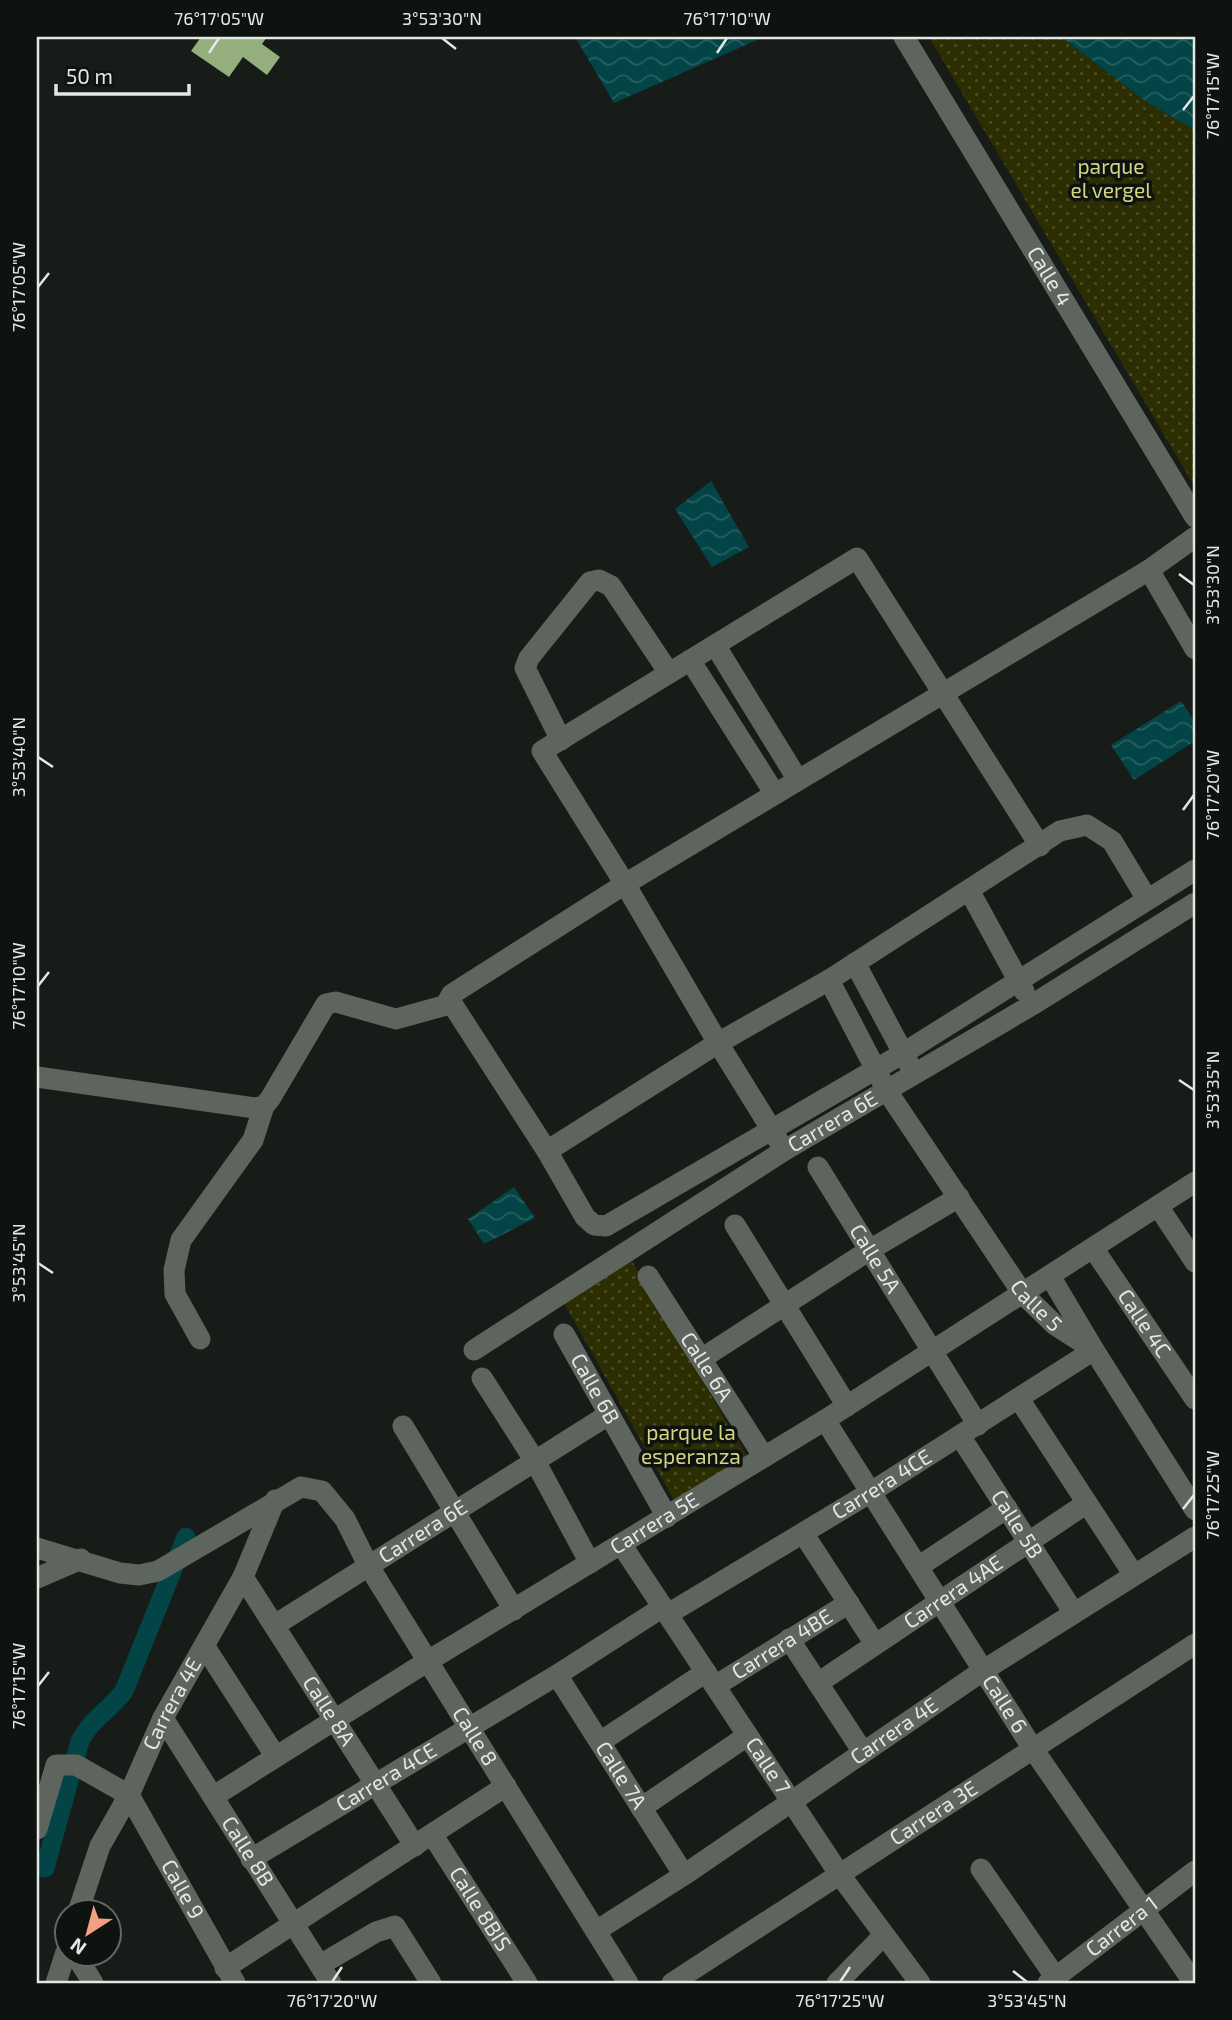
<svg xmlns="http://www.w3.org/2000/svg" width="1232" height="2020" font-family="'Exo 2',sans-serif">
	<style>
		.park { fill: url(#park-dots) }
		.water { fill: url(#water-waves) }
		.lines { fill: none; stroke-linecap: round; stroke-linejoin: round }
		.canal { stroke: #034446; stroke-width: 19 }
		.building { fill: #94ae7d }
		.minor { stroke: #5e655f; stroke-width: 21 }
		.ticks { fill: none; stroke: #e4e8e5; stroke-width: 2.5 }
		.labels { text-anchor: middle; stroke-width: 7; stroke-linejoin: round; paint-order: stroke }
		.park-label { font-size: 21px; fill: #d4d483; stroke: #0e130f }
		.street-label { font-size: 21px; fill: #e4e8e5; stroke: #0e130f }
		.neatline { fill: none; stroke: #e4e8e5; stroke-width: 2.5 }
		.ticks-label { font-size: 18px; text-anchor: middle; fill: #e4e8e5 }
	</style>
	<defs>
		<pattern id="park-dots" width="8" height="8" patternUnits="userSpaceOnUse" patternTransform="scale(1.75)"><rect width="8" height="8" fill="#2d2d02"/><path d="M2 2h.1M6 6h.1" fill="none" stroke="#4b4b27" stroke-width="1.8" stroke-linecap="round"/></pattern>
		<pattern id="water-waves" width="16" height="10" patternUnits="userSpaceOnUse" patternTransform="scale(1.75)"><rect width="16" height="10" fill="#034446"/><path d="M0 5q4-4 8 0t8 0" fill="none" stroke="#285f61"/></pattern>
	</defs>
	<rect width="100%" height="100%" fill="#171c18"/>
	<g class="park">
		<polygon points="929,37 1061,37 1148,103 1195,130 1195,487"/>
		<polygon points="630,1258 752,1465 679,1509 563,1301"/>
	</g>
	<g class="water">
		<polygon points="575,37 764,37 614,103"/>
		<polygon points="1061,37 1189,37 1195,39 1195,130 1148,103"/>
		<polygon points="711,481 749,547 712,567 675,509"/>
		<polygon points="1181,701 1195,722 1195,741 1134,780 1111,745"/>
		<polygon points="514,1187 535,1218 484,1244 468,1219"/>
	</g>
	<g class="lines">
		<path class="canal" d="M45 1868 80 1741C91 1719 110 1710 124 1691L186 1537"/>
	</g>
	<polygon class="building" points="201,37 267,37 262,44 280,57 267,75 243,57 229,77 191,51"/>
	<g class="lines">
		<g class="minor">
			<path id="s1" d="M904 37 1195 517"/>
			<polyline points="1149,570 1195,649"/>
			<polyline points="715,645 798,780"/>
			<polyline points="690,660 775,794"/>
			<polyline points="561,740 525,668 529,658 590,582 599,580 611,586 669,673"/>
			<polyline points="1040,846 857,558 542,751 625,884 1149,570 1195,537"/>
			<polyline points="970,892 1024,991"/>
			<polyline points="1147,899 1112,841 1087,825 1060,831 829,980 718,1043 547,1151 585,1217 594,1225 606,1226 902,1054 1195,870"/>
			<polyline points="855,963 909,1064"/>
			<path id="s2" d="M829 980 887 1091 1023 1294 1055 1325 1094 1350 1195 1510"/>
			<polyline points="37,1077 255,1108 264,1106 270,1099 326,1004 336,1002 396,1019 450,1004"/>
			<polyline points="547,1151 449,999 452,994 625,884 718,1043 778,1140"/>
			<path id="s3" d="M818 1167 978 1425"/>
			<polyline points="1158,1206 1195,1262"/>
			<polyline points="735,1225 847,1406"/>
			<path id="s4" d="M1093 1248 1195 1399"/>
			<path id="s5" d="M648 1276 764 1457"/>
			<path id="s6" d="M564 1334 667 1517"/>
			<polyline points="200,1339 175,1294 174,1270 181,1240 253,1140 264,1106"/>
			<path id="s7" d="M474 1350 785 1150 1032 1005 1195 903"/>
			<polyline points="701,1359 868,1251 959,1197"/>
			<polyline points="482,1378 535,1461 590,1563"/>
			<polyline points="1019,1399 1134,1575"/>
			<path id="s8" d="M825 1420 1033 1749 1194 1983"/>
			<polyline points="403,1426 514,1610"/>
			<path id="s9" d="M960 1436 1074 1613"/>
			<polyline points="803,1533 875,1644"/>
			<path id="s10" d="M621 1544 840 1875 920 1983"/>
			<path id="s11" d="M37 1548 120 1573 139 1575 158 1571 301 1487 322 1491 345 1519 368 1565 628 1983"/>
			<polyline points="918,1567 1007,1508"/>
			<path id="s12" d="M243 1577 415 1846"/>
			<polyline points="37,1578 81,1559"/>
			<path id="s13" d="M668 1614 871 1492 1094 1350 1050 1276"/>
			<path id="s14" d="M275 1625 608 1415"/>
			<polyline points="789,1639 863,1752"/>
			<polyline points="205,1647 276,1757"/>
			<path id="s15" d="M557 1675 684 1875"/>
			<path id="s16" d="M818 1683 1087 1503"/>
			<path id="s17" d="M715 1686 849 1603"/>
			<path id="s18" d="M163 1718 331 1983"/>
			<polyline points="600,1742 706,1672"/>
			<path id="s19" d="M214 1796 428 1661 825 1420 1195 1182"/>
			<polyline points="641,1808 747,1736"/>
			<path id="s20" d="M37 1829 56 1765H76L129 1795 235 1983"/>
			<path id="s21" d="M432 1834 527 1983"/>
			<path id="s22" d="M251 1859 557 1675 663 1607"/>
			<polyline points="981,1869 1056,1978"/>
			<path id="s23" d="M78 1912 100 1846 129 1795 163 1718 243 1577 275 1500"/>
			<path id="s24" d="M596 1931 684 1875 984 1670 1195 1537"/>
			<polyline points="75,1954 93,1983"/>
			<polyline points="320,1965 376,1932 395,1926 431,1983"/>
			<polyline points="225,1968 506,1786"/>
			<polyline points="56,1983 66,1952"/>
			<path id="s25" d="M672 1983 1195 1644"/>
			<polyline points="837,1983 884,1935"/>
			<path id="s26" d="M1048 1983 1195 1871"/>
		</g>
	</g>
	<path class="ticks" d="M442 38 456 49M209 53 219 38M717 53 727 38M1183 110 1194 96M38 287 49 273M1179 574 1194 585M38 757 53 767M1183 810 1194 795M38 986 49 972M1179 1080 1194 1090M38 1263 53 1273M1183 1509 1194 1495M38 1686 49 1672M1013 1971 1027 1982M332 1982 342 1967M840 1982 850 1967"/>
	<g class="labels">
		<g class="park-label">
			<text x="1111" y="174">parque<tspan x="1111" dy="24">el vergel</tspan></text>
			<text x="691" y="1440">parque la<tspan x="691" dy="24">esperanza</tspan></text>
		</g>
		<g class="street-label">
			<text dy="7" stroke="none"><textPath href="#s1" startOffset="280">Calle 4</textPath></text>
			<text dy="7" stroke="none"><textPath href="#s7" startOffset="425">Carrera 6E</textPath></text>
			<text dy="7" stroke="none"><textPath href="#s3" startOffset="108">Calle 5A</textPath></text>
			<text dy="7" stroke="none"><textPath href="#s2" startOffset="387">Calle 5</textPath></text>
			<text dy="7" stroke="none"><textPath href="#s4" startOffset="91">Calle 4C</textPath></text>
			<text dy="7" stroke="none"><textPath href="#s5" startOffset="108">Calle 6A</textPath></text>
			<text dy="7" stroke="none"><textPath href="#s6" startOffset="63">Calle 6B</textPath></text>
			<text dy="7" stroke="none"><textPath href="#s13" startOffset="250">Carrera 4CE</textPath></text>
			<text dy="7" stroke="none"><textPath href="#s19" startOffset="518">Carrera 5E</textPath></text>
			<text dy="7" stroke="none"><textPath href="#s9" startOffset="105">Calle 5B</textPath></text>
			<text dy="7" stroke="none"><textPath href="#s14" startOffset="175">Carrera 6E</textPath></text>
			<text dy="7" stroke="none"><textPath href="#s16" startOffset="163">Carrera 4AE</textPath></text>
			<text dy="7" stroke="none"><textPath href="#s17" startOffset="79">Carrera 4BE</textPath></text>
			<text dy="7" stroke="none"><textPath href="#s8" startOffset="336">Calle 6</textPath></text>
			<text dy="7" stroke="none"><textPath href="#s23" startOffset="229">Carrera 4E</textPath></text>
			<text dy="7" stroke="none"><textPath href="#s12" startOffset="159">Calle 8A</textPath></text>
			<text dy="7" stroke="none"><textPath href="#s24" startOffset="359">Carrera 4E</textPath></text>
			<text dy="7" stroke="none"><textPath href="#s11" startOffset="602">Calle 8</textPath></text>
			<text dy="7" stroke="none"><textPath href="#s10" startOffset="266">Calle 7</textPath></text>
			<text dy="7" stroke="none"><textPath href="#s15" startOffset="119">Calle 7A</textPath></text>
			<text dy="7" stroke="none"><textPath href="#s22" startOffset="158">Carrera 4CE</textPath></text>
			<text dy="7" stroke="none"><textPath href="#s25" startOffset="312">Carrera 3E</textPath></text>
			<text dy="7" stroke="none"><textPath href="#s18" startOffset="158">Calle 8B</textPath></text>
			<text dy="7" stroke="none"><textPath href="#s20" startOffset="256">Calle 9</textPath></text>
			<text dy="7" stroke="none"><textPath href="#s21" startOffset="89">Calle 8BIS</textPath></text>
			<text dy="7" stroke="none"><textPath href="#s26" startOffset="93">Carrera 1</textPath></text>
		</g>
	</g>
	<rect width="1232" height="2020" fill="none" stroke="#0e130f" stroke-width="77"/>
	<g transform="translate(88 1933) rotate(216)"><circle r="33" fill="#0e130f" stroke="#646865" stroke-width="2"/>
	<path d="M0-5L12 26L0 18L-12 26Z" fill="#f2a080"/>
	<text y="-10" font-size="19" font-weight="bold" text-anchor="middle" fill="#e4e8e5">N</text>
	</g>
	<path d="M56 84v10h133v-10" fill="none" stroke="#e4e8e5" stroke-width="3.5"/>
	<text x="66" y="84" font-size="21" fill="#e4e8e5" stroke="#0e130f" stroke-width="5" paint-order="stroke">50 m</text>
	<rect x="38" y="38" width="1156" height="1944" class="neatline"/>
	<g class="ticks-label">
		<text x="219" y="25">76°17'05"W</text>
		<text x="442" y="25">3°53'30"N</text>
		<text x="727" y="25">76°17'10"W</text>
		<text transform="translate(1213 96) rotate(-90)" y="6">76°17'15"W</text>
		<text transform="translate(19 287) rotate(-90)" y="6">76°17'05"W</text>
		<text transform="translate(1213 585) rotate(-90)" y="6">3°53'30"N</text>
		<text transform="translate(19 757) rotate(-90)" y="6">3°53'40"N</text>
		<text transform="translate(1213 795) rotate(-90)" y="6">76°17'20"W</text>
		<text transform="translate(19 986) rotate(-90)" y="6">76°17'10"W</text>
		<text transform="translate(1213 1090) rotate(-90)" y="6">3°53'35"N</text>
		<text transform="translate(19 1263) rotate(-90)" y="6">3°53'45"N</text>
		<text transform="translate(1213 1495) rotate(-90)" y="6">76°17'25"W</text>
		<text transform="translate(19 1686) rotate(-90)" y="6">76°17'15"W</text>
		<text x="332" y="2007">76°17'20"W</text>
		<text x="840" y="2007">76°17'25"W</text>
		<text x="1027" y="2007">3°53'45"N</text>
	</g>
</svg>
